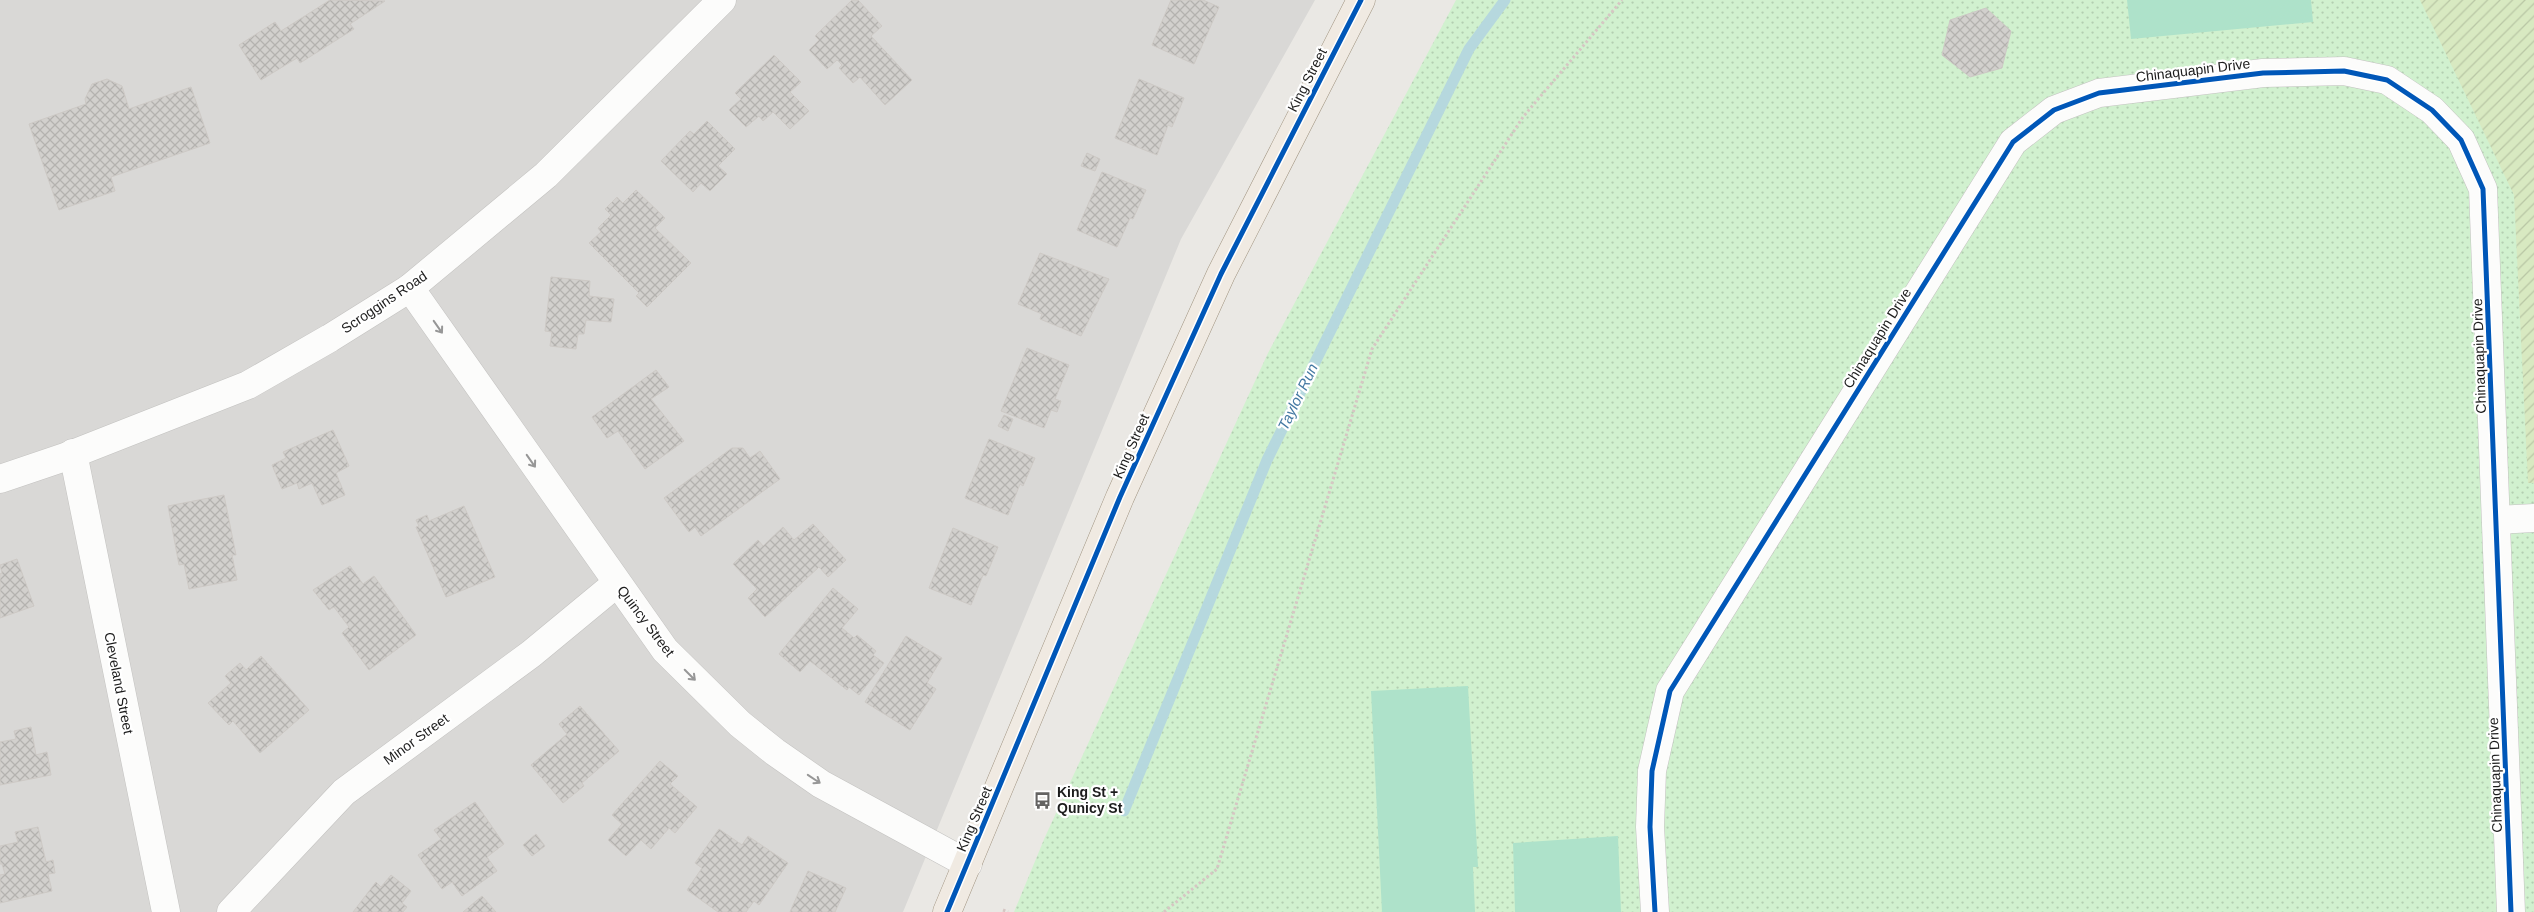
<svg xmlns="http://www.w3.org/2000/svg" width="2534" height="912" font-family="Helvetica,sans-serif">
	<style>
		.residential { fill: #d9d8d6 }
		.park { fill: url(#park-dots) }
		.garden { fill: url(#garden-furrows) }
		.pitch { fill: #aee2ca }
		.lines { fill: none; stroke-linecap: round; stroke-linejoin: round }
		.stream { stroke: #b6d8de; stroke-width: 11 }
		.building { fill: url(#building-cross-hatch); stroke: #cdc9c5 }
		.minor-casing { stroke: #c3c2c0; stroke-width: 29 }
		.major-casing { stroke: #a09481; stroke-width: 29 }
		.path { stroke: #d6c6c3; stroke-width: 3; stroke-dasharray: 2.5 2.5; stroke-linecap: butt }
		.minor { stroke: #fcfcfb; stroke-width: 28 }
		.major { stroke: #f0eae2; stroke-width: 28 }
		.cycleway-casing { stroke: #fff; stroke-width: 8 }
		.cycleway { stroke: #0057b8; stroke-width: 5 }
		.oneway { stroke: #979797 }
		.labels { text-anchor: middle; stroke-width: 4.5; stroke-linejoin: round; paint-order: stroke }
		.street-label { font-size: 14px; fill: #1c1c1c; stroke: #fff }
		.poi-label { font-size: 14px; font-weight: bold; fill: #1c1c1c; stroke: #fff; text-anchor: start }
		.water-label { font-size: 15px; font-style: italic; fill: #4579a3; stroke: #fff }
	</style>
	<defs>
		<pattern id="park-dots" width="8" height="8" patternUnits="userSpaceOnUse" patternTransform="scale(1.25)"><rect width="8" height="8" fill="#d1f1cf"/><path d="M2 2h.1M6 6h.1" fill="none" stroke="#b3ceb1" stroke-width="1.8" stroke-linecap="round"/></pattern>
		<pattern id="garden-furrows" width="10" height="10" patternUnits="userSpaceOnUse" patternTransform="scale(1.25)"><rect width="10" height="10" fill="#d8e9c1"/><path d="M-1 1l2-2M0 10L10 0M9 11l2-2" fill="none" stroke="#b9c7a5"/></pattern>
		<pattern id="building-cross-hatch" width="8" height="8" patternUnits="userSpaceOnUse" patternTransform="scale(1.25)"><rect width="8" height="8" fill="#d2d0cd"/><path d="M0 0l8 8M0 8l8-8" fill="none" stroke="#b4b2af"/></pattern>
	</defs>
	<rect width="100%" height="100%" fill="#eae8e4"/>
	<polygon class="residential" points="0,0 1315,0 1181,239 903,912 0,912"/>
	<polygon class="park" points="1456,0 2534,0 2534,912 1014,912 1045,837 1268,353"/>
	<polygon class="garden" points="2420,0 2534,0 2534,483 2528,483 2514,195"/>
	<g class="pitch">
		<polygon points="2127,0 2311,0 2313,22 2131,39"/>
		<polygon points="1468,686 1478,867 1473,867 1475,912 1382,912 1371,691"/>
		<polygon points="1618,836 1621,912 1515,912 1513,843"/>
	</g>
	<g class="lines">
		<polyline class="stream" points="1124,811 1267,460 1469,49 1505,0"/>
	</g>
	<g class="building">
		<polygon points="330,0 385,1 350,24 354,29 300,63 297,58 261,80 239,45 275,22 281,31"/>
		<polygon points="852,0 858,0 882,26 871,36 912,80 885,105 860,77 853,83 839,68 842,65 837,60 827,69 809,50 819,40 815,36"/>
		<polygon points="1171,0 1203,0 1219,7 1194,64 1152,45"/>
		<polygon points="1986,8 2011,31 2002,68 1970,77 1942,55 1950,20"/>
		<polygon points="774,55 801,82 790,92 809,111 790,129 773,112 763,121 759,116 746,127 729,110 741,99 735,93"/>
		<polygon points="107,79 122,86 129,109 191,87 210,143 111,177 115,191 59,210 29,124 86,104 85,99 92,84"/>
		<polygon points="1139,79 1184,98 1172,127 1168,125 1157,155 1115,138"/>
		<polygon points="707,121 735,149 718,166 727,174 710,191 701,183 693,192 661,161 690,131 694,134"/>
		<polygon points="1087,153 1100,159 1095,171 1081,166"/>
		<polygon points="1102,172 1146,190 1133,219 1130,218 1117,247 1077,230"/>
		<polygon points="636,190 665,218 655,228 691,263 647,307 636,296 639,293 589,243 601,232 598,228 611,215 605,209 617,197 623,203"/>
		<polygon points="1040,253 1109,279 1081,336 1040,319 1042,314 1018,304"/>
		<polygon points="551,277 590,281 589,296 614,299 611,322 586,320 584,334 578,334 576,349 550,346 552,332 545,331"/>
		<polygon points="1027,348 1069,365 1055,399 1061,401 1057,412 1051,410 1044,428 1001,411"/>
		<polygon points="656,370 669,387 651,399 684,441 645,469 618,431 607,438 592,417"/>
		<polygon points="1004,415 1013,419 1008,431 998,426"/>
		<polygon points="333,430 349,466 336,473 345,495 322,505 312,483 299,489 297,483 282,489 272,465 286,458 283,452"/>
		<polygon points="989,439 1035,458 1023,486 1020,484 1008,515 965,498"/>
		<polygon points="732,448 743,448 750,458 760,451 780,479 701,536 695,527 689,532 664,498"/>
		<polygon points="224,495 236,555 232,555 237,580 189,589 184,564 179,565 168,506"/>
		<polygon points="464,506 495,577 446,597 416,527 419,526 416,520 427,515 429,521"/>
		<polygon points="813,524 846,560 828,577 819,567 765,617 748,598 757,589 733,564 758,540 763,546 783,527 794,540"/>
		<polygon points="953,528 998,547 986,576 983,575 971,605 929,588"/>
		<polygon points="17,559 34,606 0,618 0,574 2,573 0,565"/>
		<polygon points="350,566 363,584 374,576 416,635 369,670 342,633 349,627 334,607 329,610 313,590"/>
		<polygon points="833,588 858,609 842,628 854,638 857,635 876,651 873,655 884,663 859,695 849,687 847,690 810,661 800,672 779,654"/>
		<polygon points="906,636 942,658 927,683 936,689 910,730 865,702"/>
		<polygon points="261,656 309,710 260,753 233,721 229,725 208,703 231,683 225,676 240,663 246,670"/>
		<polygon points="580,706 619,751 582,783 584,786 563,803 531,765 567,734 559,724"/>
		<polygon points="31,727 36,755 47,752 51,775 0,785 0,742 16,739 14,731"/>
		<polygon points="660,761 678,776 670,784 697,807 675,833 669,828 651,849 641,840 626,856 608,840 622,824 612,815"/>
		<polygon points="475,802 504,844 487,857 497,871 462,896 452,882 442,889 418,855 441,839 434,830"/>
		<polygon points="38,827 46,862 53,860 55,873 48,874 52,891 0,903 0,875 5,874 2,864 0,864 0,846 18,842 15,832"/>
		<polygon points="719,829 742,845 748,836 788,863 759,905 754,901 746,912 718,912 687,890 702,868 695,863"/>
		<polygon points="536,834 545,846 532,856 523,845"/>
		<polygon points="808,871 846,888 835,912 790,912"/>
		<polygon points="391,875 411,891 402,903 407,907 403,912 353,912 376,882 381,887"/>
		<polygon points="482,896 496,912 463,912"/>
	</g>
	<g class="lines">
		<defs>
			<g id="minor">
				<polyline points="410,288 665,650 740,724 775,752 821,784 968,864"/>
				<polyline points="73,453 166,912"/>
				<polyline points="0,479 65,457 248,385 330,338 410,288 546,175 722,0"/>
				<polyline points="2497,520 2534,518"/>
				<polyline points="231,912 344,792 531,654 617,583"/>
				<polyline points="1655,912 1650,827 1652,771 1670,691 2013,142 2054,110 2099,93 2263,73 2344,71 2387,80 2432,110 2461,140 2483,189 2511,912"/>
			</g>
			<polyline id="major" points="947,912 1120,497 1221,274 1361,0"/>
		</defs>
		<use href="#minor" class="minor-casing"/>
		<use href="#major" class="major-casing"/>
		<g class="path">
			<polyline points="1003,910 1008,912"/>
			<polyline points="1164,912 1217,869 1372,349 1523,117 1622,0"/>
		</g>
		<use href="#minor" class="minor"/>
		<use href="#major" class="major"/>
		<defs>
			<g id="cycleway">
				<polyline points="947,912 1120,497 1221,274 1361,0"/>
				<polyline points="1655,912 1650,827 1652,771 1670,691 2013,142 2054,110 2099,93 2263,73 2344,71 2387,80 2432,110 2461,140 2483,189 2511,912"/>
			</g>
		</defs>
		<use href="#cycleway" class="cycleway-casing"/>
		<use href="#cycleway" class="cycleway"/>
	</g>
	<defs><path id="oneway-shaft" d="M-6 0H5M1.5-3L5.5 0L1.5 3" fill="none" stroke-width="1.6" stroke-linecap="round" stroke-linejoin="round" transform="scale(1.25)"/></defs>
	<g class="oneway">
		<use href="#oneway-shaft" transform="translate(438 327) rotate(55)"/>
		<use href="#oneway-shaft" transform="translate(531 461) rotate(55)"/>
		<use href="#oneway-shaft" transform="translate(690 675) rotate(45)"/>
		<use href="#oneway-shaft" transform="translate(814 779) rotate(34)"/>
	</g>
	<defs>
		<symbol id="bus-bare" viewBox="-9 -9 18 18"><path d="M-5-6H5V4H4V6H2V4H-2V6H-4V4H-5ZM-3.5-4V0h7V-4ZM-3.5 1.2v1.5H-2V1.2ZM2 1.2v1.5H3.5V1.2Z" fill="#646362" stroke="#fff" stroke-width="2.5" paint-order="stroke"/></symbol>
	</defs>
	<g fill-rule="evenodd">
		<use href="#bus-bare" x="1030" y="788" width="25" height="25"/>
	</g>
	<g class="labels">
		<g class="street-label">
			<text transform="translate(2193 70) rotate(-7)" y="5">Chinaquapin Drive</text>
			<text transform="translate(1307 80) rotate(-63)" y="5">King Street</text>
			<text transform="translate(384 302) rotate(-34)" y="5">Scroggins Road</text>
			<text transform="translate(1877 338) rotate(-58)" y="5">Chinaquapin Drive</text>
			<text transform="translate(2479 356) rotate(-92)" y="5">Chinaquapin Drive</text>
			<text transform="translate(1131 446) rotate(-66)" y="5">King Street</text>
			<text transform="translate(646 621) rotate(53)" y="5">Quincy Street</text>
			<text transform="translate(119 683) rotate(79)" y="5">Cleveland Street</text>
			<text transform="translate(416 739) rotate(-36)" y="5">Minor Street</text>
			<text transform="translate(2495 775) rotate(-92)" y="5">Chinaquapin Drive</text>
			<text transform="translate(974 819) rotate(-67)" y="5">King Street</text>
		</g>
		<g class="poi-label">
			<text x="1057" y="797">King St +<tspan x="1057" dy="16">Qunicy St</tspan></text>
		</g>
		<g class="water-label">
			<text transform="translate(1298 397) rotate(-64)" y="5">Taylor Run</text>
		</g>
	</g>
</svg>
